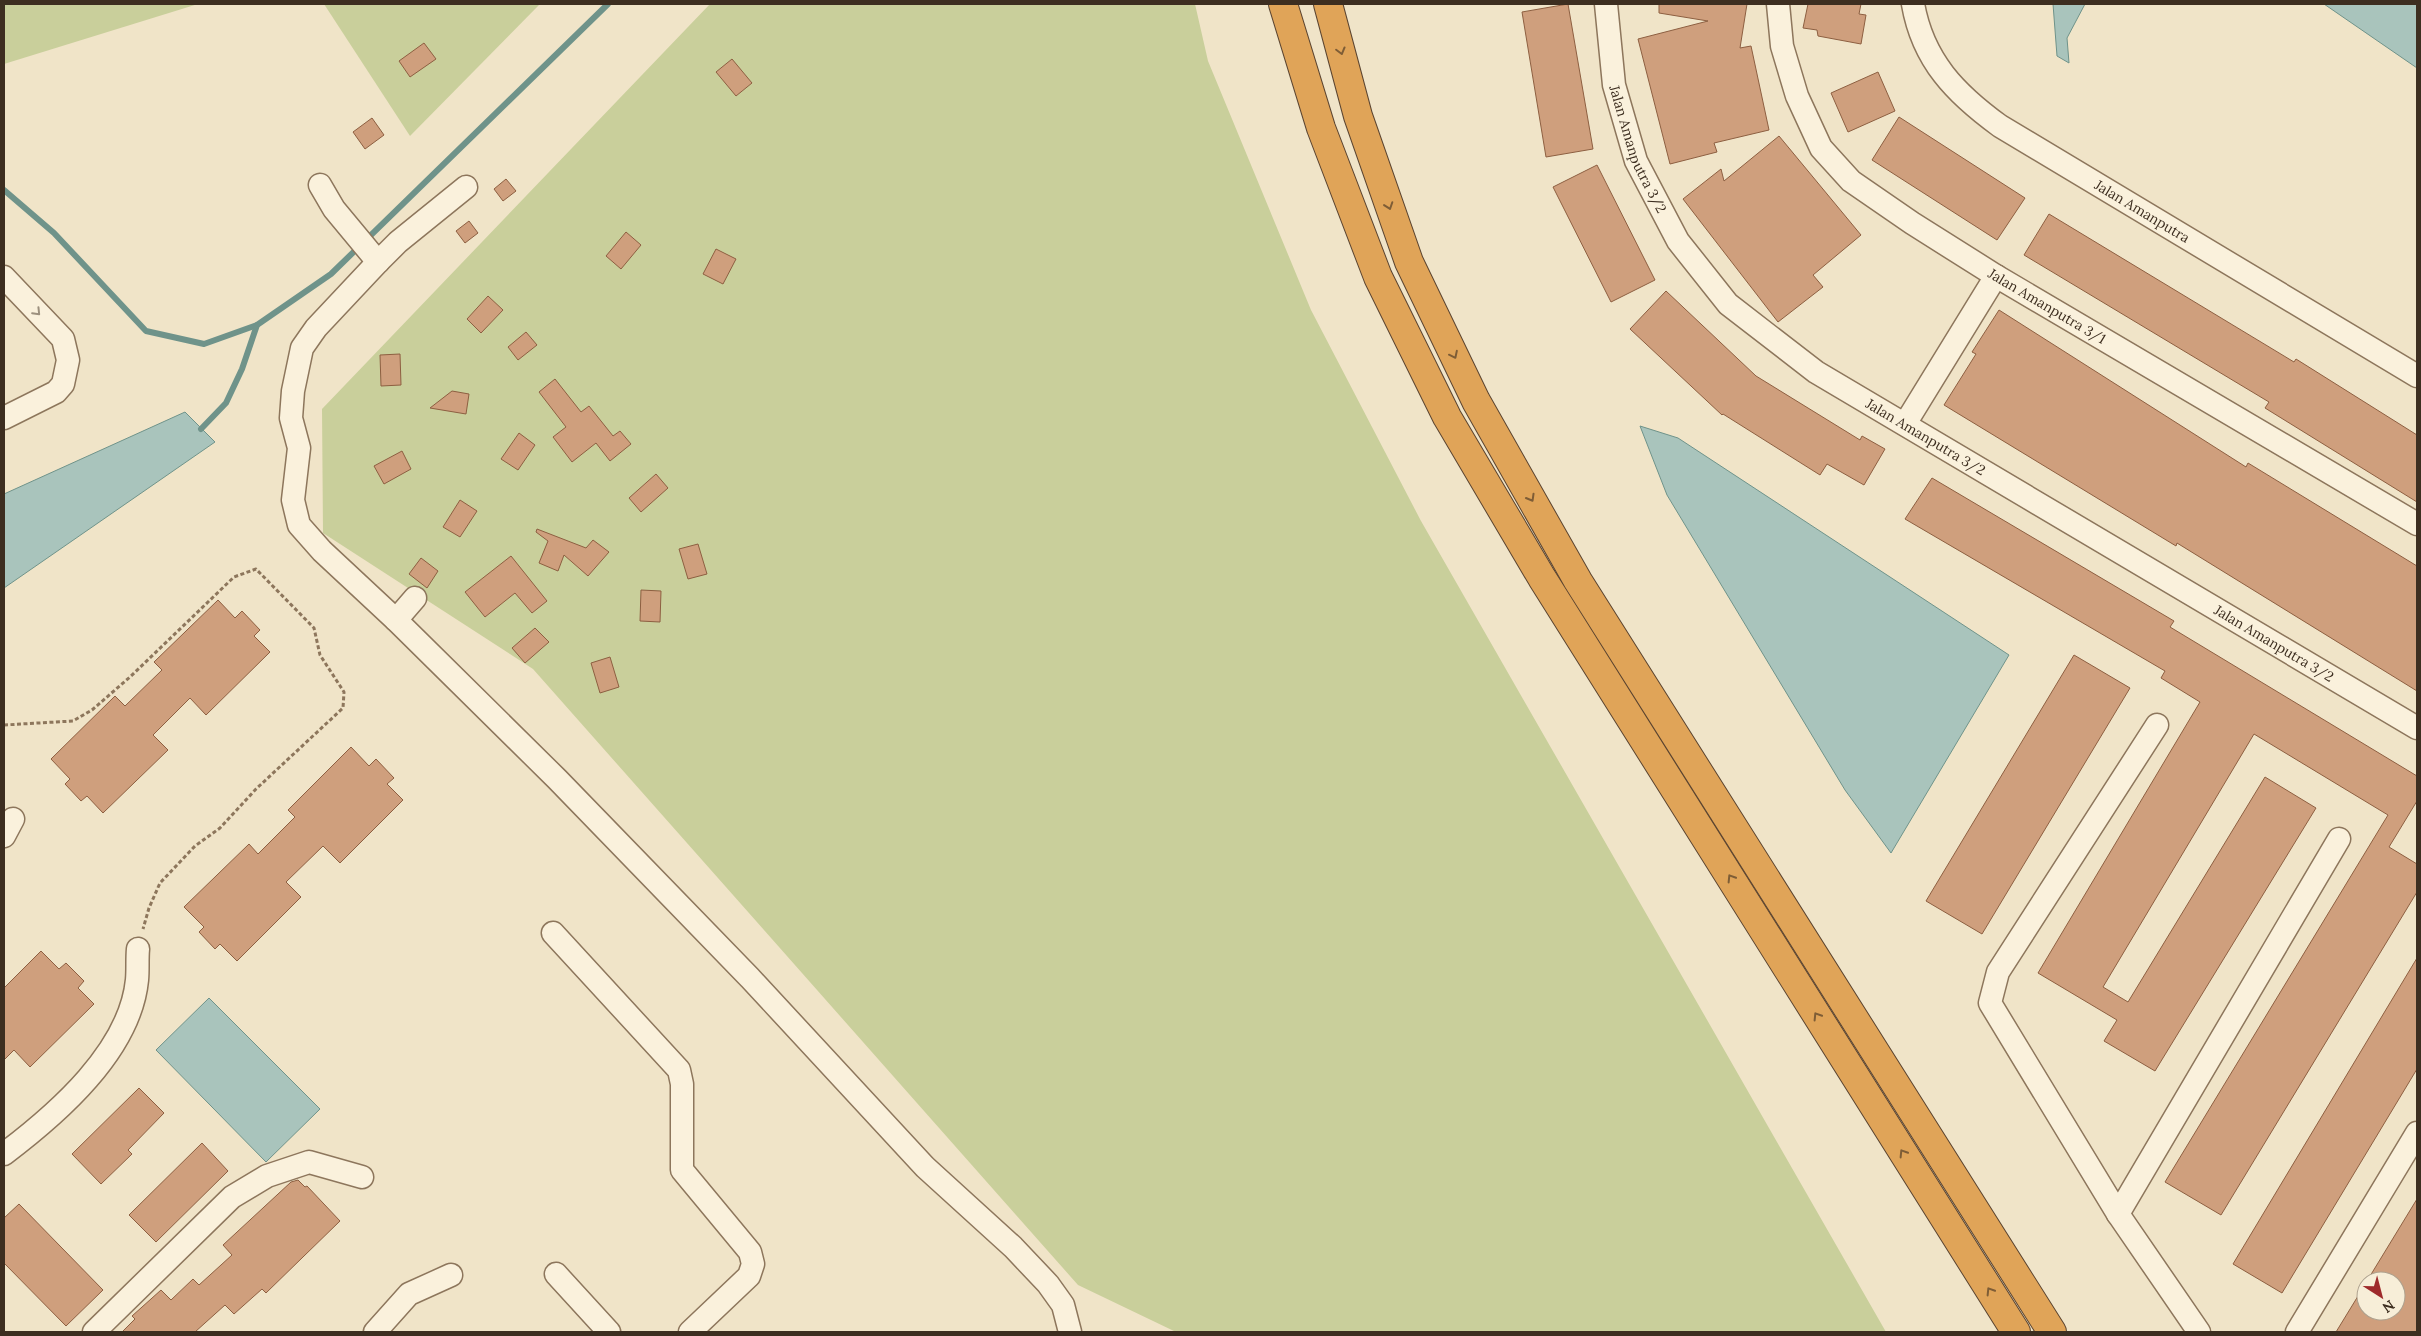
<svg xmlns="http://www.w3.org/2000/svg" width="2421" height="1336" font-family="Lora,serif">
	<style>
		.green { fill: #c9cf9b }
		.water { fill: #a9c4bc; stroke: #6f938a }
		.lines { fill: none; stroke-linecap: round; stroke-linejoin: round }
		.stream { stroke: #6f938a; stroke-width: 6 }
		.building { fill: #cf9f7d; stroke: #8d5f41 }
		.minor-casing { stroke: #8d765c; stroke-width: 25 }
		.highway-casing { stroke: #5b4430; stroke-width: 30 }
		.path { stroke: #8d765c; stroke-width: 3; stroke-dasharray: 4 2.5; stroke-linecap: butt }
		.minor { stroke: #faf1dc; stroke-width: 22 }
		.highway { stroke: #e0a458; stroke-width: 28 }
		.oneway { stroke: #7e5d36 }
		.oneway2 { stroke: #9c907e }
		.labels { text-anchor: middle; stroke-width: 4; stroke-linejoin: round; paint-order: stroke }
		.street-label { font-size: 14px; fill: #3d2e20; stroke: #f7eed8 }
	</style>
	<rect width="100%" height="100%" fill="#f0e4c8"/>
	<g class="green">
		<polygon points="4,4 198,4 4,64"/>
		<polygon points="324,4 540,4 410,136"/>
		<polygon points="710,4 1195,4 1208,61 1311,310 1421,521 1886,1332 1176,1332 1078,1285 533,669 323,533 322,409"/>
	</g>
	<g class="water">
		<polygon points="2053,4 2085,4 2067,38 2069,63 2057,56"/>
		<polygon points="2324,4 2417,4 2417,68"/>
		<polygon points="185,412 215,442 4,588 4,494"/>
		<polygon points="1640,426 1678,438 2009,655 1891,853 1845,790 1667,495"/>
		<polygon points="209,998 320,1109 266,1162 156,1050"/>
	</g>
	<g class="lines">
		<g class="stream">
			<polyline points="4,190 54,233 146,331 204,344 257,325"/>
			<polyline points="201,429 226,403 242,369 257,325 331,274 608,4"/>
		</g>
	</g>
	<g class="building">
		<polygon points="1568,4 1593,149 1546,157 1522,12"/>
		<polygon points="1659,4 1747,4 1740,48 1751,46 1769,130 1714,143 1717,152 1670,164 1638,39 1708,21 1659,13"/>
		<polygon points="1808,4 1861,4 1859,14 1866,15 1861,44 1818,36 1817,30 1803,28"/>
		<polygon points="424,43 436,59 410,77 399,61"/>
		<polygon points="732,59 752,83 736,96 716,72"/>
		<polygon points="1878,72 1895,111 1848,132 1831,93"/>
		<polygon points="1899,117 2025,198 1997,240 1872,160"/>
		<polygon points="372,118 384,135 365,149 353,132"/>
		<polygon points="1779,136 1861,235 1813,275 1823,287 1778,322 1683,199 1721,169 1724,181"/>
		<polygon points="1597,165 1655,280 1611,302 1553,187"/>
		<polygon points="506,179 516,191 503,201 494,189"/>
		<polygon points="2049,214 2294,362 2296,359 2417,435 2417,502 2265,408 2269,402 2024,255"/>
		<polygon points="469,221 478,233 465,243 456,231"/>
		<polygon points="626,232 641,245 621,269 606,256"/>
		<polygon points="716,249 736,259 723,284 703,274"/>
		<polygon points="1666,291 1756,376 1860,440 1862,436 1885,449 1864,485 1827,464 1820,475 1723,414 1722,415 1630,329"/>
		<polygon points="488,296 503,310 481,333 467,319"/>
		<polygon points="1999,310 2246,467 2248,463 2417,566 2417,691 2177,543 2176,546 1944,405 1976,354 1972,352"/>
		<polygon points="526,332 537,345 518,360 508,347"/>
		<polygon points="400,354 401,385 381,386 380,355"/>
		<polygon points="555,379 581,412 589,406 613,436 620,431 631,444 610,461 596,443 572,462 553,437 566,427 539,392"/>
		<polygon points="452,391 469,394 466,414 430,408"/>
		<polygon points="519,433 535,445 518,470 501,459"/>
		<polygon points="402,451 411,469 384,484 374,466"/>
		<polygon points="656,474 668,488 641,512 629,498"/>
		<polygon points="1932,478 2174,621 2170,627 2417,776 2417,801 2389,847 2417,864 2417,892 2221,1215 2165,1182 2388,815 2254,734 2103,987 2128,1002 2265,777 2316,808 2155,1071 2104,1041 2117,1020 2038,973 2200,702 2161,678 2165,671 1905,519"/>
		<polygon points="460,500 477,511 460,537 443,527"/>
		<polygon points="537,529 586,548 593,540 609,552 588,576 564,555 558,571 539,563 548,541 536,532"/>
		<polygon points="698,544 707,574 688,579 679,549"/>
		<polygon points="511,556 547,601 532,613 515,593 485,617 465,592"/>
		<polygon points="421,558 438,571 427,588 409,574"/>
		<polygon points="641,590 661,591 660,622 640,621"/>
		<polygon points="218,600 235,618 242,611 260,630 254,636 270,652 206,715 190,698 153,735 168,750 103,813 87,796 81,801 65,784 70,779 51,759 115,696 125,706 162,670 154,662"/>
		<polygon points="535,628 549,642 525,663 512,648"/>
		<polygon points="2074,655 2130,688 1982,934 1926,901"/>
		<polygon points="610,657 619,687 600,693 591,663"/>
		<polygon points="351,747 369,766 376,759 394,778 387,784 403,800 340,863 323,846 286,882 301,897 237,961 220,944 215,949 199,932 204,927 184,907 249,844 258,854 295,817 288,810"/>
		<polygon points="41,951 59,969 66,963 84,981 78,988 94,1004 30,1067 14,1050 4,1060 4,988"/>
		<polygon points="2417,958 2417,1069 2282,1293 2233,1264"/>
		<polygon points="139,1088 164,1113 128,1150 132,1154 101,1184 72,1154"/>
		<polygon points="202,1143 228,1171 156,1242 129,1215"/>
		<polygon points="298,1180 305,1187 307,1186 340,1221 266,1293 262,1289 234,1314 225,1305 195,1332 122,1332 135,1319 132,1316 161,1290 171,1300 193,1279 199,1285 232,1255 223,1245 291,1182"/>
		<polygon points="2417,1199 2417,1332 2336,1332 2366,1283 2366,1311 2396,1311 2396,1281 2367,1281"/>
		<polygon points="19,1204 103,1290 66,1326 4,1263 4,1218"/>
	</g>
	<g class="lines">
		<defs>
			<g id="minor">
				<path id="s1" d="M1606 4 1614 85 1636 161 1678 241 1728 304 1816 372 2417 728"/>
				<path id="s2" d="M1778 4 1782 46 1797 96 1821 148 1851 181 1912 223 1996 276 2417 524"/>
				<path id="s3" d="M1913 4C1923 61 1956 94 2000 126L2417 376"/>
				<polyline points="320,185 334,209 378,262"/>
				<polyline points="466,187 398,242 378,262 316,328 302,348 293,391 291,418 299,448 293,500 299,525 322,551 396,620 557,779 750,978 925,1167 1013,1247 1048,1284 1063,1305 1070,1332"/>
				<polyline points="4,277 63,339 68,360 63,384 56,392 4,418"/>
				<polyline points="1905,424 1996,276"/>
				<polyline points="396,620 415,598"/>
				<polyline points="2157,725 1998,972 1990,1003 2118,1214 2199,1332"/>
				<polyline points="4,836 13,819"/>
				<polyline points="553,933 679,1070 682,1084 682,1170 750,1252 753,1264 749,1276 690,1332"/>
				<path d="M4 1154C57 1114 130 1051 137 980 138 970 137 959 138 949"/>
				<polyline points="2118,1214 2339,839"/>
				<polyline points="556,1274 609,1332"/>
				<polyline points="94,1332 232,1197 267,1176 309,1162 362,1177"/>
				<polyline points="375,1332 409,1294 451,1275"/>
				<polyline points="2297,1332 2417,1133"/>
			</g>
			<g id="highway">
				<polyline points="1283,4 1321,128 1378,277 1447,417 1542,578 2016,1332"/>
				<polyline points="1328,4 1358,116 1409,262 1476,401 1578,581 2052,1332"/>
			</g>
		</defs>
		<use href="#minor" class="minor-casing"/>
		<use href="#highway" class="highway-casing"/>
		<polyline class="path" points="4,725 73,721 92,710 130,677 234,577 256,569 314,628 320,655 344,692 343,708 256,789 220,828 195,846 160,883 149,908 143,929"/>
		<use href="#minor" class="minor"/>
		<use href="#highway" class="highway"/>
	</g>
	<defs><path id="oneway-chevron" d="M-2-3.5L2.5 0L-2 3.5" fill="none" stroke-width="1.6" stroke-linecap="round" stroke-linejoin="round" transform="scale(1.25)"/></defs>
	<g class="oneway">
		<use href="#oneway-chevron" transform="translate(1341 51) rotate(75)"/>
		<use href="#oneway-chevron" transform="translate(1389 206) rotate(71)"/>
		<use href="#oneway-chevron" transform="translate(1454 355) rotate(64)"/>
		<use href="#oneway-chevron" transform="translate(1531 498) rotate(60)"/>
		<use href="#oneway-chevron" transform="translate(1731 878) rotate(-122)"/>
		<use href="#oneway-chevron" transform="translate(1817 1016) rotate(-122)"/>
		<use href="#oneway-chevron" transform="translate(1903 1153) rotate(-122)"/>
		<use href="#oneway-chevron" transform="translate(1990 1291) rotate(-122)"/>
	</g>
	<use class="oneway2" href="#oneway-chevron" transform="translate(37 312) rotate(46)"/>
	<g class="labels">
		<g class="street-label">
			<text dy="5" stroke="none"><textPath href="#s1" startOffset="150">Jalan Amanputra 3/2</textPath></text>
			<text dy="5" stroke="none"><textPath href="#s3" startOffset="320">Jalan Amanputra</textPath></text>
			<text dy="5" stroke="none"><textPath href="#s2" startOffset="429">Jalan Amanputra 3/1</textPath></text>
			<text dy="5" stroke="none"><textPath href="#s1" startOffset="570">Jalan Amanputra 3/2</textPath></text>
			<text dy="5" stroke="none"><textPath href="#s1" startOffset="975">Jalan Amanputra 3/2</textPath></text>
		</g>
	</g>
	<rect width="2421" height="1336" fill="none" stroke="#3d2e20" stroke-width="10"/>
	<g transform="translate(2381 1296) rotate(144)"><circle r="24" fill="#f7eed8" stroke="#ada18e"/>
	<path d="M0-4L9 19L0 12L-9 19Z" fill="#9e2a2b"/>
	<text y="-8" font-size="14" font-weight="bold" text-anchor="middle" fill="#3d2e20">N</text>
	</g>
</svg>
